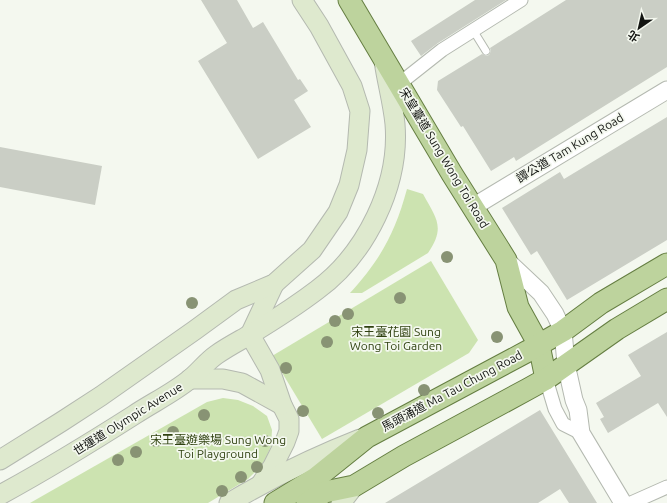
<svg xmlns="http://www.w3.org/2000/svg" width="667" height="503" font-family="Ubuntu,'Noto Sans TC',sans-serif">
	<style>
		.green { fill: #cce3b0 }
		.building { fill: #cacec5 }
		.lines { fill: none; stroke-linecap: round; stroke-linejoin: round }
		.service-casing { stroke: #b4b9b0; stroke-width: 9 }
		.minor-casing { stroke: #b4b9b0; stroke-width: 15 }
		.tertiary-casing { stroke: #b4b9b0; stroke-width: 19 }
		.secondary-casing { stroke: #b4b9b0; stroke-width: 21 }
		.primary-casing { stroke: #657e42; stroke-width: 23 }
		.service { stroke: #fff; stroke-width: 7 }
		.minor { stroke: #fff; stroke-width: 13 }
		.tertiary { stroke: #fff; stroke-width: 17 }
		.secondary { stroke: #dee9ce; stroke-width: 19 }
		.primary { stroke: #bdd39d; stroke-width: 21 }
		.tree { fill: #889374 }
		.labels { text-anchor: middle; stroke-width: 3.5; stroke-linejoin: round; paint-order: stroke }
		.street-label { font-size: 12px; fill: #131512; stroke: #f4f8ef }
		.park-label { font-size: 12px; fill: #2f4110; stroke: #f4f8ef }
	</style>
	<rect width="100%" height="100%" fill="#f4f8ef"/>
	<g class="green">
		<path d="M407 189 423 194C436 218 446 227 428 253L362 293H350C381 259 395 233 407 189Z"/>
		<polygon points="431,261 478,340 469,353 322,439 272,356"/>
		<polygon points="223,398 238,400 253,406 267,416 272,430 271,446 264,463 248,479 208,503 30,503 207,402"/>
	</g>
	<g class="building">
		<polygon points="201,0 237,0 253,28 263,22 298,80 300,79 308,91 294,100 311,127 258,159 198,61 227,43"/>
		<polygon points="475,0 506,0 438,43 421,56 411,41"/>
		<polygon points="566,0 667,0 667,67 516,161 514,157 491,171 463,126 461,127 437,90 438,81 482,54 486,56 489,55 491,51 490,48"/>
		<polygon points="667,117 667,240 567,300 537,251 531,255 502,208 560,172 564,179"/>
		<polygon points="0,147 102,166 95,205 0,187"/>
		<polygon points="667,332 667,417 658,403 608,433 600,419 604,417 596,403 641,376 628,355"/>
		<polygon points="540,410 597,503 569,503 560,489 538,503 385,503"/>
	</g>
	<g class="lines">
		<defs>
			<polyline id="service" points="473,30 486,51"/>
			<g id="minor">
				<polyline points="399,84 442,50 521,0"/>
				<polyline points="546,379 555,409 563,424 581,433"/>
				<polyline points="631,503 667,487"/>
			</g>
			<g id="tertiary">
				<polyline points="473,207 667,90"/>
				<polyline points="506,260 541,293 555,314 563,331 566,364 574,400 578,410 581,433 623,503"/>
			</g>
			<g id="secondary">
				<polyline points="250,335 270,370 282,405 289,419 289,431 285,442 273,466 261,484"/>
				<polyline points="250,335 274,284"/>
				<polyline points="190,379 223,379 242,383 282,405"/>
				<polyline points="0,460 61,422 101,396 195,330 236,300 274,284 312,250 338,212 349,185 357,150 360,111 352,86 319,26 302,0"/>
				<path d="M0 495C46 470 90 443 134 415 152 403 173 393 190 379 199 372 206 362 216 355 227 347 239 341 251 334 274 320 296 306 317 290 366 254 400 185 395 124 393 103 387 82 384 61"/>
				<path d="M229 503C271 478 314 457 360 439"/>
				<polyline points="341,503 354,486"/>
			</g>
			<g id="primary">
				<polyline points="349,0 452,174 506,260 518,307 539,345 546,379"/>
				<polyline points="275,503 316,478 367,437 528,351 563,331 601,303 667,264"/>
				<polyline points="307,503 325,492 354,486 404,456 528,389 546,379 617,329 667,299"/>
			</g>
		</defs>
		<use href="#service" class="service-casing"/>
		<use href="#minor" class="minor-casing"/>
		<use href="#tertiary" class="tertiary-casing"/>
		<use href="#secondary" class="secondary-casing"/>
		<use href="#primary" class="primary-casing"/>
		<use href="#service" class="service"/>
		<use href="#minor" class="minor"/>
		<use href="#tertiary" class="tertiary"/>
		<use href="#secondary" class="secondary"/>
		<use href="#primary" class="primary"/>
	</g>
	<g class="tree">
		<circle cx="447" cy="257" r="6"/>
		<circle cx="400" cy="298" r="6"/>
		<circle cx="192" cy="303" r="6"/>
		<circle cx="348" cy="314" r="6"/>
		<circle cx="335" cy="321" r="6"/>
		<circle cx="497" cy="337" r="6"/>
		<circle cx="327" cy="342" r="6"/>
		<circle cx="286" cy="368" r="6"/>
		<circle cx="424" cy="390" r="6"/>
		<circle cx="303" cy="411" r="6"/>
		<circle cx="378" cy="413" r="6"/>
		<circle cx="204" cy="415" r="6"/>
		<circle cx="173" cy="432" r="6"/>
		<circle cx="156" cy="441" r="6"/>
		<circle cx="265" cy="441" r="6"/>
		<circle cx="136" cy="452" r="6"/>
		<circle cx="118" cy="460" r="6"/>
		<circle cx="257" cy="467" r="6"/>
		<circle cx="241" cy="477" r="6"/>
		<circle cx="222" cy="491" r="6"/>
	</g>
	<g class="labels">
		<g class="street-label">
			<text transform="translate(570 148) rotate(-31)" y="4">譚公道 Tam Kung Road</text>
			<text transform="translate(444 158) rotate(59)" y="4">宋皇臺道 Sung Wong Toi Road</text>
			<text transform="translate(452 391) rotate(-28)" y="4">馬頭涌道 Ma Tau Chung Road</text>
			<text transform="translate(128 419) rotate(-32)" y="4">世運道 Olympic Avenue</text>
		</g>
		<g class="park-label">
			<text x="396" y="336">宋王臺花園 Sung<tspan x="396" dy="14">Wong Toi Garden</tspan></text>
			<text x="218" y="444">宋王臺遊樂場 Sung Wong<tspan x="218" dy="14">Toi Playground</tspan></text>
		</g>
	</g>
	<g transform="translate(639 28) rotate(214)" stroke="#f4f8ef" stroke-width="3" paint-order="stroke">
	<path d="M0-3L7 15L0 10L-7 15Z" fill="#131512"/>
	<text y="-6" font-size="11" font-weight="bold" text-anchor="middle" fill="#131512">北</text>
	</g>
</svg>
